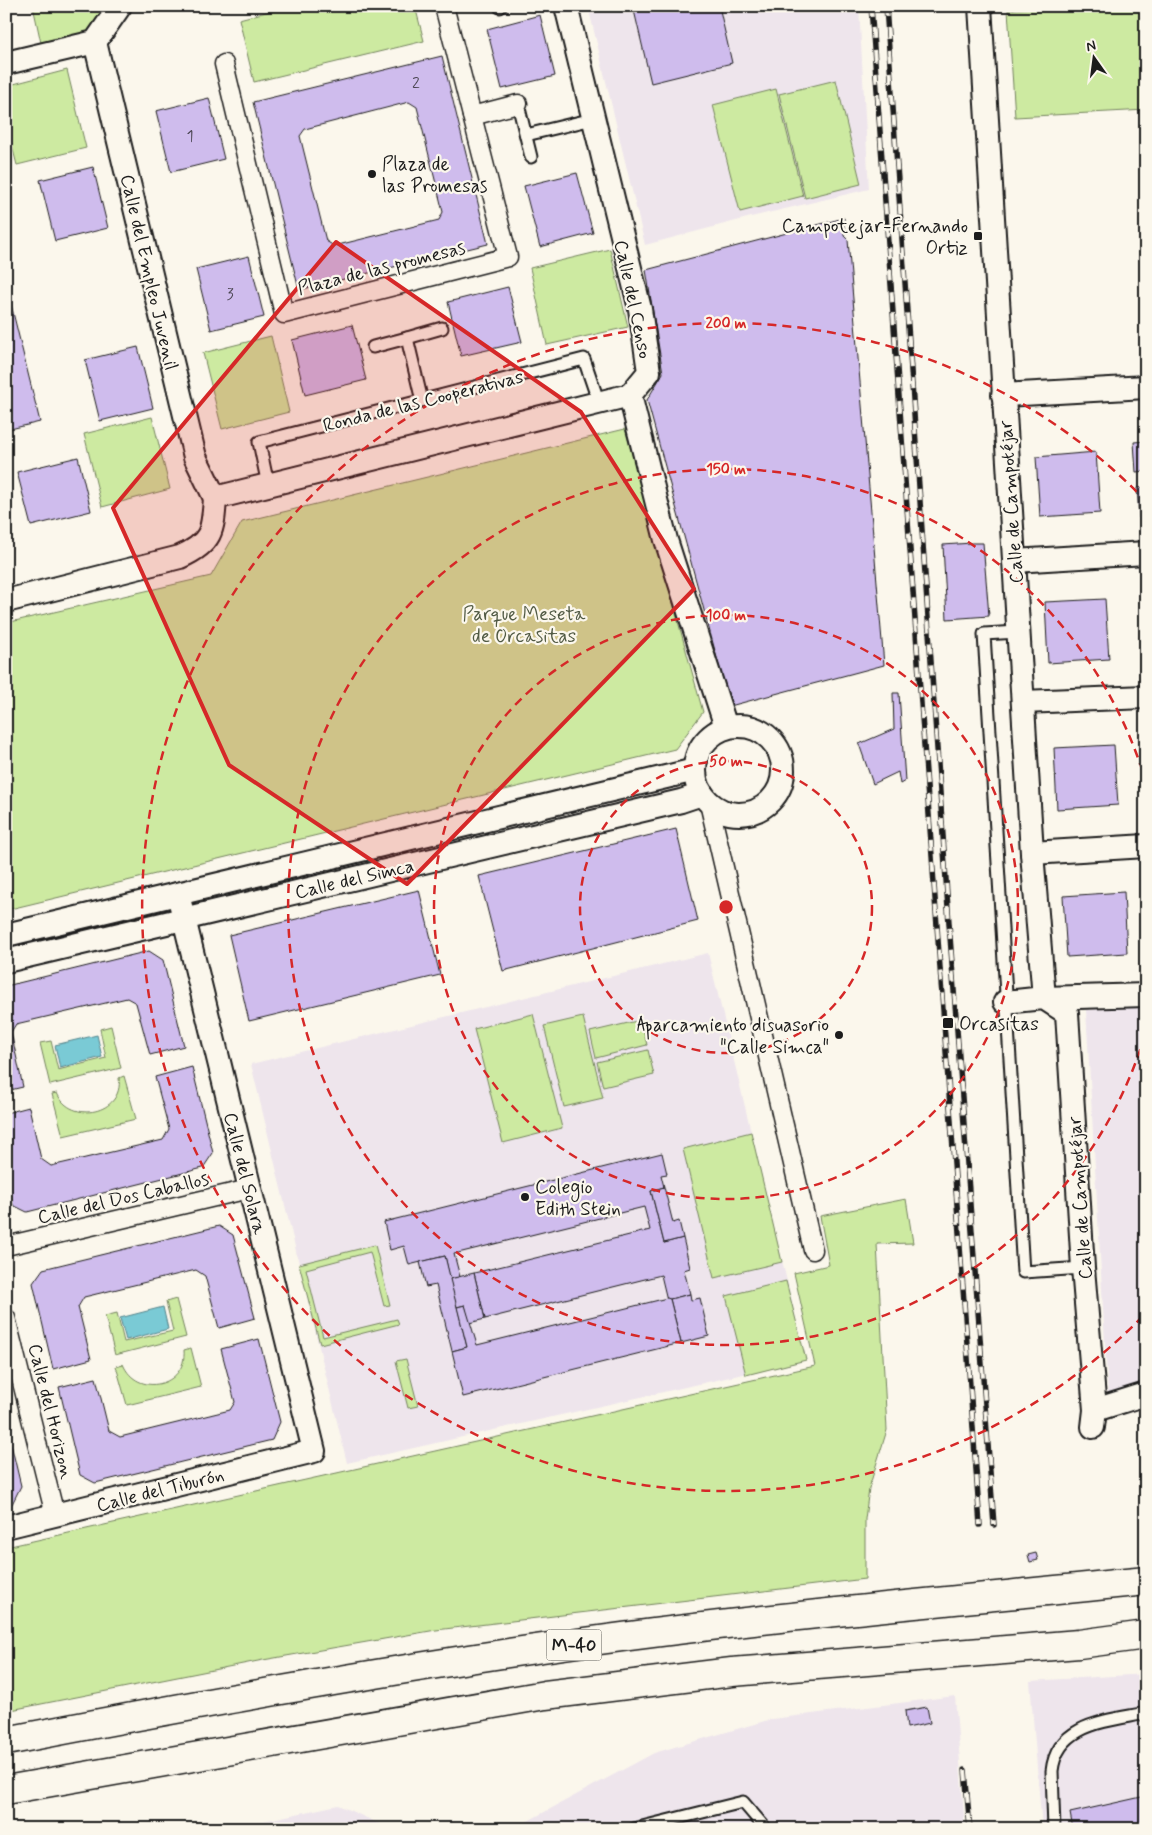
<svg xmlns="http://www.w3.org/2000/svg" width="1152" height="1835" font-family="Mynerve,sans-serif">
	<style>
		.built { fill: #eee5ec }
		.green { fill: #cdeaa1; stroke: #74835e }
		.water { fill: #7acad5; stroke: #54848b }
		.building { fill: #cfbced; stroke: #1c1c1c; fill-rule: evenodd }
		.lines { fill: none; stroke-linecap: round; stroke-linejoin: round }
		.service-casing { stroke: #1c1c1c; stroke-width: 15 }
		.pedestrian-casing { stroke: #1c1c1c; stroke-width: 21 }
		.minor-casing { stroke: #1c1c1c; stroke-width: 26 }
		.motorway-casing { stroke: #1c1c1c; stroke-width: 31 }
		.service { stroke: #fbf7ec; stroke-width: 11 }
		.pedestrian { stroke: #fbf7ec; stroke-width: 18 }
		.minor { stroke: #fbf7ec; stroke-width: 22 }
		.motorway { stroke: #fbf7ec; stroke-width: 28 }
		.rail-casing { stroke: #1c1c1c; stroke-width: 5.5 }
		.rail { stroke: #fbf7ec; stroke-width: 4; stroke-dasharray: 11; stroke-linecap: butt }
		.marked { fill: #d62828; fill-opacity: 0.2; stroke: #d62828; stroke-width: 4; stroke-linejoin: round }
		.ring { fill: none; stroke: #d62828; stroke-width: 2.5; stroke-dasharray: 9 6 }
		.poi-dot { fill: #1c1c1c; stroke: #fbf7ec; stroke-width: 2 }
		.labels { text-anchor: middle; stroke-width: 4.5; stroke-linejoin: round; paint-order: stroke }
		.number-label { font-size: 16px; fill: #494450 }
		.shield { fill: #fbf7ec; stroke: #5f5e5a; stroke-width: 1 }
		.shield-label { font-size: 18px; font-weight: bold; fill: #1c1c1c }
		.poi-label { font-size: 19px; fill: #1c1c1c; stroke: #fbf7ec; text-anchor: start }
		.street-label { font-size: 19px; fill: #1c1c1c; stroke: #fbf7ec }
		.park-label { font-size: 19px; fill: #515a44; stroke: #fbf7ec }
		.centre { fill: #d62828; stroke: #fbf7ec; stroke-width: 2.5 }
		.ring-label { font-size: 15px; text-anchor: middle; font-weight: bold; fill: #d62828; stroke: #fbf7ec; stroke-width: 4.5; stroke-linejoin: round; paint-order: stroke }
	</style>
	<rect width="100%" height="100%" fill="#fbf7ec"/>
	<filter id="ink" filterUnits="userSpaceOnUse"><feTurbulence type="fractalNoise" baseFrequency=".02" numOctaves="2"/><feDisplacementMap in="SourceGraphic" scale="10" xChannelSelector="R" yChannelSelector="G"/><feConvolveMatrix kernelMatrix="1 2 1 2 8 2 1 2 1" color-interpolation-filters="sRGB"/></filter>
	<g filter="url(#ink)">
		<g class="built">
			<polygon points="588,6 859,6 869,189 751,217 645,245"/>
			<polygon points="708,953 806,1360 347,1463 251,1064"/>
			<polygon points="1146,1006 1146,1383 1108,1395 1086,1010"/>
			<polygon points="1146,1674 1146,1829 1042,1829 1030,1681"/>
			<polygon points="955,1696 965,1829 513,1829 654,1753 772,1719"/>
			<polygon points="338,1805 391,1829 226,1829"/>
		</g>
		<g class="green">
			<polygon points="33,6 112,6 91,32 41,43"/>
			<polygon points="290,6 415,6 424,41 254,82 239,19"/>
			<polygon points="1057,6 1146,6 1146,110 1015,117 1008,10"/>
			<polygon points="67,70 86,148 17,165 6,123 6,86"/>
			<polygon points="836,80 861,184 805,198 779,94"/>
			<polygon points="776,89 803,196 740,212 713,105"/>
			<polygon points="610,249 628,327 547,345 530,268"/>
			<polygon points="271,336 289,412 222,429 203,353"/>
			<polygon points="152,417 170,489 102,507 84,434"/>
			<polygon points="625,429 703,712 675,749 6,910 6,623 211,576 242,522"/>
			<polygon points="533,1014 562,1128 503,1143 474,1029"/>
			<polygon points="583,1017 603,1098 564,1107 544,1026"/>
			<polygon points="641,1020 647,1045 596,1058 590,1032"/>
			<polygon points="111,1026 121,1068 50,1085 40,1043 51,1041 58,1070 106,1058 100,1029"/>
			<polygon points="648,1050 654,1075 603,1087 597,1062"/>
			<path d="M124 1076 136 1119 63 1136 52 1094 57 1093C71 1125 124 1114 119 1078Z"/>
			<polygon points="751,1132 782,1262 714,1278 683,1149"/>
			<polygon points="906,1199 913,1243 877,1244 887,1430 869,1488 865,1519 865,1579 436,1630 263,1660 6,1711 6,1547 815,1366 794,1273 829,1265 820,1216"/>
			<polygon points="375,1245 390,1305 384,1306 370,1252 306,1269 323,1337 397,1319 399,1324 320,1344 299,1264"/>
			<polygon points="786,1281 806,1360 746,1375 726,1296"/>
			<polygon points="176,1299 186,1337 115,1355 105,1316 117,1313 124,1342 173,1331 166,1302"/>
			<path d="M191 1348 201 1387 127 1405 116 1366 123 1364C137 1398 187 1387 184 1350Z"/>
			<polygon points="406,1359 418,1406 408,1408 396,1361"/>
		</g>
		<g class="water">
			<polygon points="97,1035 102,1057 60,1068 55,1045"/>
			<polygon points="163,1307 168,1329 126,1340 120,1318"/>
		</g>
		<g class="building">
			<polygon points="633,6 719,6 732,63 651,83"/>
			<polygon points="540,15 555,76 502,89 487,29"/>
			<path d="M442 56 488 244 299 290 253 102ZM409 102 417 107 443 212 439 220 334 246 326 241 300 136 305 129Z"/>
			<polygon points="209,98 224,159 171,172 156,111"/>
			<polygon points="93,167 108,228 55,241 40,180"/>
			<polygon points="577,173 593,233 540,247 524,186"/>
			<polygon points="844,218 844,236 848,240 884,665 730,706 647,400 663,373 646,270"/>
			<polygon points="249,256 264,317 211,330 196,269"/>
			<polygon points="6,284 40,422 6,430"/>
			<polygon points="508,287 522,342 461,356 448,302"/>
			<polygon points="352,325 366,380 305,395 292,340"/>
			<polygon points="138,347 153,408 100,421 85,360"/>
			<polygon points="1146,441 1146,471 1136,472 1134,442"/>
			<polygon points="1096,452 1100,513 1040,517 1036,457"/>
			<polygon points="78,457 91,511 31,526 17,472"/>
			<polygon points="1146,487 1146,518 1139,518 1137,488"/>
			<polygon points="972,543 983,543 989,616 947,619 943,545"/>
			<polygon points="1143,588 1146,588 1146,617 1145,617"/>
			<polygon points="1105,599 1109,659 1048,663 1045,602"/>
			<polygon points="893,693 899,693 905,781 900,784 898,772 873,784 859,744 894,729"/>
			<polygon points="1114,745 1118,805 1057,809 1054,748"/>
			<polygon points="676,829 698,921 503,971 479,876"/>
			<polygon points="419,890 440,975 249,1021 229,935"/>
			<polygon points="1124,892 1127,953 1067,957 1063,896"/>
			<polygon points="149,951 163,960 184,1046 150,1055 136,1003 127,998 16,1024 11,1032 23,1087 6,1091 6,986"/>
			<polygon points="192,1067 213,1153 203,1168 27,1212 13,1205 6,1179 6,1113 29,1107 41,1159 51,1166 163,1140 169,1129 155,1077"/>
			<polygon points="662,1153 667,1174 661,1175 664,1187 651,1191 664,1243 683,1238 690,1268 684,1270 690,1294 667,1300 661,1275 485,1319 474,1273 650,1230 644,1207 454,1254 460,1277 450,1279 445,1256 409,1265 404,1246 390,1250 384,1222"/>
			<polygon points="664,1187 673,1223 679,1221 683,1238 664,1243 651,1191"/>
			<polygon points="219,1226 233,1235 255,1318 219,1328 205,1276 196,1270 84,1297 78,1307 91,1359 53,1369 33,1283 43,1269"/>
			<polygon points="445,1256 467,1347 452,1351 436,1285 426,1287 420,1262"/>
			<polygon points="474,1273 485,1319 469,1323 465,1305 457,1307 450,1279"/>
			<polygon points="690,1294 691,1300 700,1298 709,1336 681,1343 670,1299"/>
			<polygon points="667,1298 670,1299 681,1343 463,1397 452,1351 467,1347 457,1307 465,1305 477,1345"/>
			<polygon points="259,1339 280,1422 272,1440 95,1483 80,1475 59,1387 96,1378 109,1431 120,1437 230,1410 235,1402 221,1349"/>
			<polygon points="6,1423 21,1486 12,1504 6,1505"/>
			<polygon points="1036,1553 1038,1560 1030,1562 1028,1555"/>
			<polygon points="927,1707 930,1723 907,1728 905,1711"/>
			<polygon points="1146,1796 1146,1829 1073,1829 1070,1813"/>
		</g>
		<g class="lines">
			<defs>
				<g id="service">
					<polyline points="500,6 500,7"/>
					<polyline points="518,104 531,157"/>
					<polyline points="526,135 593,119"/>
					<polyline points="407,338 442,328"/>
					<polyline points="373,347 407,338 422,401"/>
					<polyline points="268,485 259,442 584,359 599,403"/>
					<polyline points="1018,632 984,634 1023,1272 1083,1268"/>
					<polyline points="634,1829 743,1802 766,1829"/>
					<path d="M1054 1829 1052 1771C1057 1723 1108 1721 1146 1713"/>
				</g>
				<g id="pedestrian">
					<polyline points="224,64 284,314 508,257 444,6"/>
					<polyline points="472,116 518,104"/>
					<polyline points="709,803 813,1250"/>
					<polyline points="6,1246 249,1189"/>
					<polyline points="6,1318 55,1515"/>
				</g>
				<g id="minor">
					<polyline points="566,6 640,309 649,372 630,395 666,540 726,727"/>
					<polyline points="980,6 1032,853 1044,998 1146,995"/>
					<polyline points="95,42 195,457 215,498"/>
					<polyline points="6,63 95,42 120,6"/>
					<polyline points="1003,395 1146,387"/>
					<polyline points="1014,561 1146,553"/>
					<path d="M6 601 180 557C212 543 213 531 215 498L630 395"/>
					<polyline points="1023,702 1146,697"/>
					<circle cx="739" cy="770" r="44"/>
					<polyline points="1032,853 1146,846"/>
					<polyline points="6,935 695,770"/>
					<polyline points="6,961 681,801 702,794"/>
					<polyline points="1005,1002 1044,998 1067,1013 1083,1268 1095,1410 1093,1427"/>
					<polyline points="1095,1410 1146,1394"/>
					<polyline points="6,1527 314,1451 178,894"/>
				</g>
				<g id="motorway">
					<path d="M6 1741C171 1709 336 1679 502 1654 715 1621 931 1603 1146 1581"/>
					<polyline points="6,1790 545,1695 732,1672 1079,1644 1146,1635"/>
				</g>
			</defs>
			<use href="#service" class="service-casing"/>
			<use href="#pedestrian" class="pedestrian-casing"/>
			<use href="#minor" class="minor-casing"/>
			<use href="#motorway" class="motorway-casing"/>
			<use href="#service" class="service"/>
			<use href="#pedestrian" class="pedestrian"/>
			<use href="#minor" class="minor"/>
			<use href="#motorway" class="motorway"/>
			<defs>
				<g id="rail">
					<polyline points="871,6 980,1525"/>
					<polyline points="886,6 949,923 994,1525"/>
					<polyline points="965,1770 970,1829"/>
				</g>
			</defs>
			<use href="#rail" class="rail-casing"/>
			<use href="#rail" class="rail"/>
		</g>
	</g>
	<path class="marked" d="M336 242 581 412 694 589 407 884 229 765 113 508Z"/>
	<g class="ring">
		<circle cx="726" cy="907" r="146"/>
		<circle cx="726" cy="907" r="292"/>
		<path d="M1145 1035A438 438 0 1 1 1145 779"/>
		<path d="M1143 1316A584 584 0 1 1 1143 498"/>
	</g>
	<g class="poi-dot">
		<circle cx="372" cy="174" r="5"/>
		<rect x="973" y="231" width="10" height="10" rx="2.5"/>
		<rect x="942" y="1017" width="12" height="12" rx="2.5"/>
		<circle cx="839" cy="1035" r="5"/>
		<circle cx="525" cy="1197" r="5"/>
	</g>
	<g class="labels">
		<g class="number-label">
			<text x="416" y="88">2</text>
			<text x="190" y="141">1</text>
			<text x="230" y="299">3</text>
		</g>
		<rect class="shield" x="546.5" y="1629.5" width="55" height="31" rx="4"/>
		<g class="shield-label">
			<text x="574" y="1651">M-40</text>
		</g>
		<g class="poi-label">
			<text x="382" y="170">Plaza de<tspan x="382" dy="22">las Promesas</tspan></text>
			<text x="968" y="232" text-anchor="end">Campotejar-Fernando<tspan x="968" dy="22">Ortiz</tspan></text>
			<text x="959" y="1030">Orcasitas</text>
			<text x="829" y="1031" text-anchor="end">Aparcamiento disuasorio<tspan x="829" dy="22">"Calle Simca"</tspan></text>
			<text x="535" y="1193">Colegio<tspan x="535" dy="22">Edith Stein</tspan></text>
		</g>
		<g class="street-label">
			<text transform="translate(381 267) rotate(-14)" y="7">Plaza de las promesas</text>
			<text transform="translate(150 272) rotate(77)" y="7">Calle del Empleo Juvenil</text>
			<text transform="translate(634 299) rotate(78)" y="7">Calle del Censo</text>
			<text transform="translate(423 400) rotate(-14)" y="7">Ronda de las Cooperativas</text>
			<text transform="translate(1010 502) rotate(-94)" y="7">Calle de Campotéjar</text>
			<text transform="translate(354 878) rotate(-13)" y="7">Calle del Simca</text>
			<text transform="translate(246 1173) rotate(76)" y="7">Calle del Solara</text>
			<text transform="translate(123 1197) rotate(-13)" y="7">Calle del Dos Caballos</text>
			<text transform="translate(1079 1198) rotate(-94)" y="7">Calle de Campotéjar</text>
			<text transform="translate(52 1411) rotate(76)" y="7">Calle del Horizon</text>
			<text transform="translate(160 1489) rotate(-14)" y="7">Calle del Tiburón</text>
		</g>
		<g class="park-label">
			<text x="524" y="620">Parque Meseta<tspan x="524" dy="22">de Orcasitas</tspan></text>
		</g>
	</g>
	<circle cx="726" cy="907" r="8" class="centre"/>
	<g class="ring-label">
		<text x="726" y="328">200 m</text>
		<text x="726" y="474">150 m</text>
		<text x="726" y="620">100 m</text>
		<text x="726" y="766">50 m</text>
	</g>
	<rect width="1152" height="1835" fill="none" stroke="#fbf7ec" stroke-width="25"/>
	<rect x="12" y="12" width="1127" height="1810" fill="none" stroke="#1c1c1c" stroke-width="2" filter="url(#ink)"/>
	<g transform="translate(1094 58) rotate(346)" stroke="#fbf7ec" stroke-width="4" paint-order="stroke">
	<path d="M0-4L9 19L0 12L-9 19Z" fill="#1c1c1c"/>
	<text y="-8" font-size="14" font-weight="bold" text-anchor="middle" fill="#1c1c1c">N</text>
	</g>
</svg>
